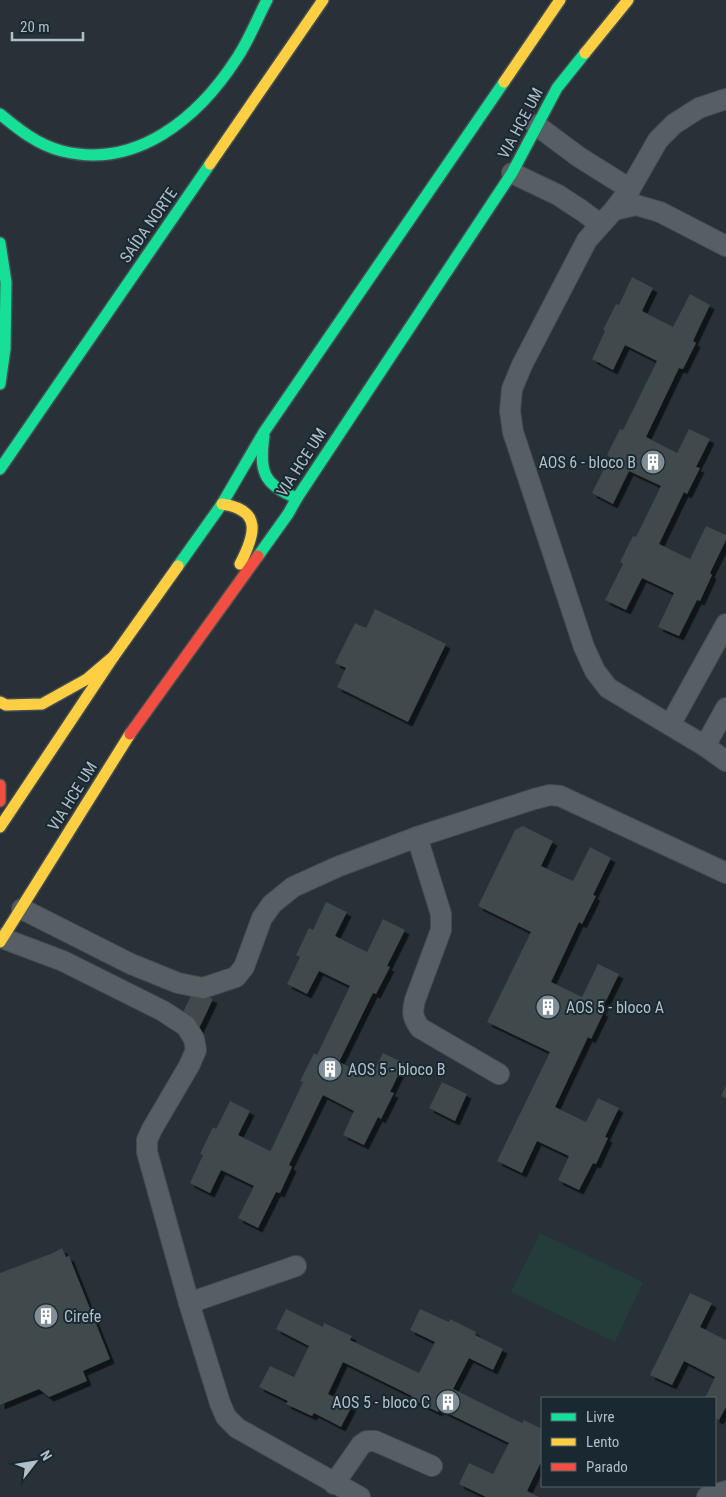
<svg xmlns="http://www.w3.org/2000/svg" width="726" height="1497" font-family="'Roboto Condensed',sans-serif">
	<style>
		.green { fill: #243c3a }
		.building { fill: #3f484c; filter: url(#shadow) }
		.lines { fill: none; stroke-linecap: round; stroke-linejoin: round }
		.street-casing { stroke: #454d51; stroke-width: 22 }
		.fast-casing { stroke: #454d51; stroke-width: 14 }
		.slow-casing { stroke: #454d51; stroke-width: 14 }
		.jam-casing { stroke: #454d51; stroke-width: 14 }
		.street { stroke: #585f64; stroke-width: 20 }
		.fast { stroke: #16e098; stroke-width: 11 }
		.slow { stroke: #ffcf43; stroke-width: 11 }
		.jam { stroke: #f24e42; stroke-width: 11 }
		.labels { text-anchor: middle; stroke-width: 4; stroke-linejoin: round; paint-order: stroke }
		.street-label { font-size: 16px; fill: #b0bfc8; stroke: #1a2931 }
		.poi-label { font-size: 16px; fill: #b0bfc8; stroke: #1a2931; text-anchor: start }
	</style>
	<defs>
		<filter id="shadow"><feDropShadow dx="4.5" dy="4.5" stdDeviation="0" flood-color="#0009"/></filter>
	</defs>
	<rect width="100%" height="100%" fill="#273137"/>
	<polygon class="green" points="540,1233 643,1282 615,1342 511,1292"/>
	<g class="building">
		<polygon points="632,277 653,288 642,311 673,327 690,294 710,305 693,341 696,343 683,369 679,368 646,437 677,453 689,429 710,439 696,467 700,468 687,494 684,492 659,544 690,559 706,526 726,535 726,540 710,573 712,575 700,601 697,600 679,636 658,627 674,593 642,578 626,610 605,600 623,564 620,562 633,536 636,537 661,486 629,471 613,504 592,493 610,457 607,455 620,429 623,430 657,361 625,345 613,370 592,359 605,331 603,330 616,304 619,305"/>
		<polygon points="375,609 446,644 408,722 337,687 346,668 335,663 355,623 366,628"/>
		<polygon points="523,826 553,841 541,866 573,881 590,847 611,858 593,895 596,896 582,924 579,922 551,982 582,997 598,964 619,974 601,1011 604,1012 591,1039 588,1037 555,1107 586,1122 598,1098 619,1108 605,1137 608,1138 596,1164 593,1163 579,1190 558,1180 569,1156 537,1141 522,1173 497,1161 550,1052 487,1022 531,932 478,906 515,830"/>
		<polygon points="326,902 347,912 335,936 367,952 383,919 405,930 387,966 390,967 376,994 373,993 339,1062 371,1077 383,1053 404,1063 390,1092 394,1093 381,1119 378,1117 364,1145 343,1135 354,1111 323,1095 289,1165 292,1167 280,1193 276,1192 258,1228 238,1218 254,1186 221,1170 210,1193 190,1183 203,1155 200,1154 213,1127 216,1129 230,1101 250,1111 238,1135 270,1151 272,1148 303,1082 300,1081 314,1053 317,1055 350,986 319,971 307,994 287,984 300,957 296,955 309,928 313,930"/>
		<polygon points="194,990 213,999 195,1037 175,1028"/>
		<polygon points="442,1082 467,1094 455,1121 429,1108"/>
		<polygon points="726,1085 726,1098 721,1096"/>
		<polygon points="62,1248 66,1257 69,1256 110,1359 83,1371 87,1381 49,1397 39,1389 0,1405 0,1273 53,1253"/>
		<polygon points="690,1293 712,1303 700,1327 726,1340 726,1407 719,1420 715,1418 715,1398 705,1398 715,1377 684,1361 672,1385 650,1375"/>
		<polygon points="286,1309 323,1327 324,1323 352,1336 350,1340 419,1373 435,1342 410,1330 420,1309 449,1322 450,1319 476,1332 475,1335 503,1349 493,1370 469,1358 453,1389 522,1423 524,1420 542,1429 542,1460 527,1491 539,1497 486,1497 459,1484 469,1463 493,1474 509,1443 439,1409 438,1412 411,1399 412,1396 343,1362 328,1394 352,1406 341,1427 314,1413 312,1416 286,1404 288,1401 259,1387 270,1366 294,1377 309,1346 276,1329"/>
	</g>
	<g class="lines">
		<defs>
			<g id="street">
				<polyline points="726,99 699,108 674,124 658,140 630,189 614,210 587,240 522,365 512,389 510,411 513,432 584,647 595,671 608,688 705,746 726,761"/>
				<polyline points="536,125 579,157 630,189"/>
				<polyline points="512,173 558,195 581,210 600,224"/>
				<polyline points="614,210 636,205 660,212 726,246"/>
				<polyline points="670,725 726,624"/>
				<polyline points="705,746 726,708"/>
				<path d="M417 837 441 914V930L415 1000C412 1012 412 1017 420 1028L499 1074"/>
				<polyline points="22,909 131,964 178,983 203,988 236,977 244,967 262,918 272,904 293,887 337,867 417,837 534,799 550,795 560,796 726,873"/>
				<polyline points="2,938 63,961 163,1011 186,1026 194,1039 196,1050 189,1066 152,1129 147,1140 147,1152 189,1303 220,1403 226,1417 237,1428 360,1497"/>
				<polyline points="189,1303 296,1266"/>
				<polyline points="334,1484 361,1445 367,1441 375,1441 432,1466"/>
				<polyline points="707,1497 726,1491"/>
			</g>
			<g id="fast">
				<path d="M0 114C18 129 38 145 62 151 137 170 199 117 237 58 249 40 257 19 267 0"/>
				<polyline points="0,243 6,282 5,349 0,384"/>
				<path d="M264 436C259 471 263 485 297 498"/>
				<polyline points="0,469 210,164"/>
				<polyline points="258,556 288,514 297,498 512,173 557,88 585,53"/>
				<polyline points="178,566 222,504 264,432 504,82"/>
			</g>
			<g id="slow">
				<polyline points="585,53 628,0"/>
				<polyline points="504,82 560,0"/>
				<polyline points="210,164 323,0"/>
				<path d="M222 504C263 510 255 535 240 564"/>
				<polyline points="0,702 6,705 42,704 87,679 114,656"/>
				<polyline points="0,827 114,656 178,566"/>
				<polyline points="0,942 130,734"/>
			</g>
			<g id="jam">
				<polyline points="130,734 258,556"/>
				<polyline points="0,785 0,801"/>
			</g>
		</defs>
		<use href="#street" class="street-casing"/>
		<use href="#fast" class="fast-casing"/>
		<use href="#slow" class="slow-casing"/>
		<use href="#jam" class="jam-casing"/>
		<use href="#street" class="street"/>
		<use href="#fast" class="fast"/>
		<use href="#slow" class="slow"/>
		<use href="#jam" class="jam"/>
	</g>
	<defs>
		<symbol id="building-disc" viewBox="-11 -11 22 22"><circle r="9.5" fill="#808d95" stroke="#1a2931"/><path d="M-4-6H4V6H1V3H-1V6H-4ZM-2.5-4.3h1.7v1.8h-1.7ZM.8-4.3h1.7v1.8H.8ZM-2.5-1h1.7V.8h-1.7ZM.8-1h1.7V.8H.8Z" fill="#fff"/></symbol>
	</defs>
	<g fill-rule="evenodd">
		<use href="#building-disc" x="639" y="448" width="28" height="28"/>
		<use href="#building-disc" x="534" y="993" width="28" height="28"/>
		<use href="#building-disc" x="316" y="1055" width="28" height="28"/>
		<use href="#building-disc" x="32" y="1302" width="28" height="28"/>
		<use href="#building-disc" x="434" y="1388" width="28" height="28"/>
	</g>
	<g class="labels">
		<g class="street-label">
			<text transform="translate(520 123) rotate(-62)" y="6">VIA HCE UM</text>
			<text transform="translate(148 225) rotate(-55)" y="6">SAÍDA NORTE</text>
			<text transform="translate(301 462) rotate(-57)" y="6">VIA HCE UM</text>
			<text transform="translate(72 796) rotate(-58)" y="6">VIA HCE UM</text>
		</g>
		<g class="poi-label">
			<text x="636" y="468" text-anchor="end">AOS 6 - bloco B</text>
			<text x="566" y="1013">AOS 5 - bloco A</text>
			<text x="348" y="1075">AOS 5 - bloco B</text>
			<text x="64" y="1322">Cirefe</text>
			<text x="430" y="1408" text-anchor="end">AOS 5 - bloco C</text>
		</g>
	</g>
	<rect x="541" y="1397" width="175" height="90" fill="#1a2931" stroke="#56656d"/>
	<rect x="551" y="1413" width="25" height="8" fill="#16e098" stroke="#56656d"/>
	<text x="586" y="1422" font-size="15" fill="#b0bfc8">Livre</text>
	<rect x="551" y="1438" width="25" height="8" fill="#ffcf43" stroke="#56656d"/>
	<text x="586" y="1447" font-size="15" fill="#b0bfc8">Lento</text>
	<rect x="551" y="1463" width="25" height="8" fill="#f24e42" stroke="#56656d"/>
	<text x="586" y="1472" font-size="15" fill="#b0bfc8">Parado</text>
	<g transform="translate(35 1462) rotate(59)" stroke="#1a2931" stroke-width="4" paint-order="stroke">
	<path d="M0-4L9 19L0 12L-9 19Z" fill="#b0bfc8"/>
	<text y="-8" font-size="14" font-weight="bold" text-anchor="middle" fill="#b0bfc8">N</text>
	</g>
	<path d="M12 32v8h71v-8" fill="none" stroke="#b0bfc8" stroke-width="2.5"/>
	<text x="20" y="32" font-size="15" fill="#b0bfc8" stroke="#1a2931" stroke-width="4" paint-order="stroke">20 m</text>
</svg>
